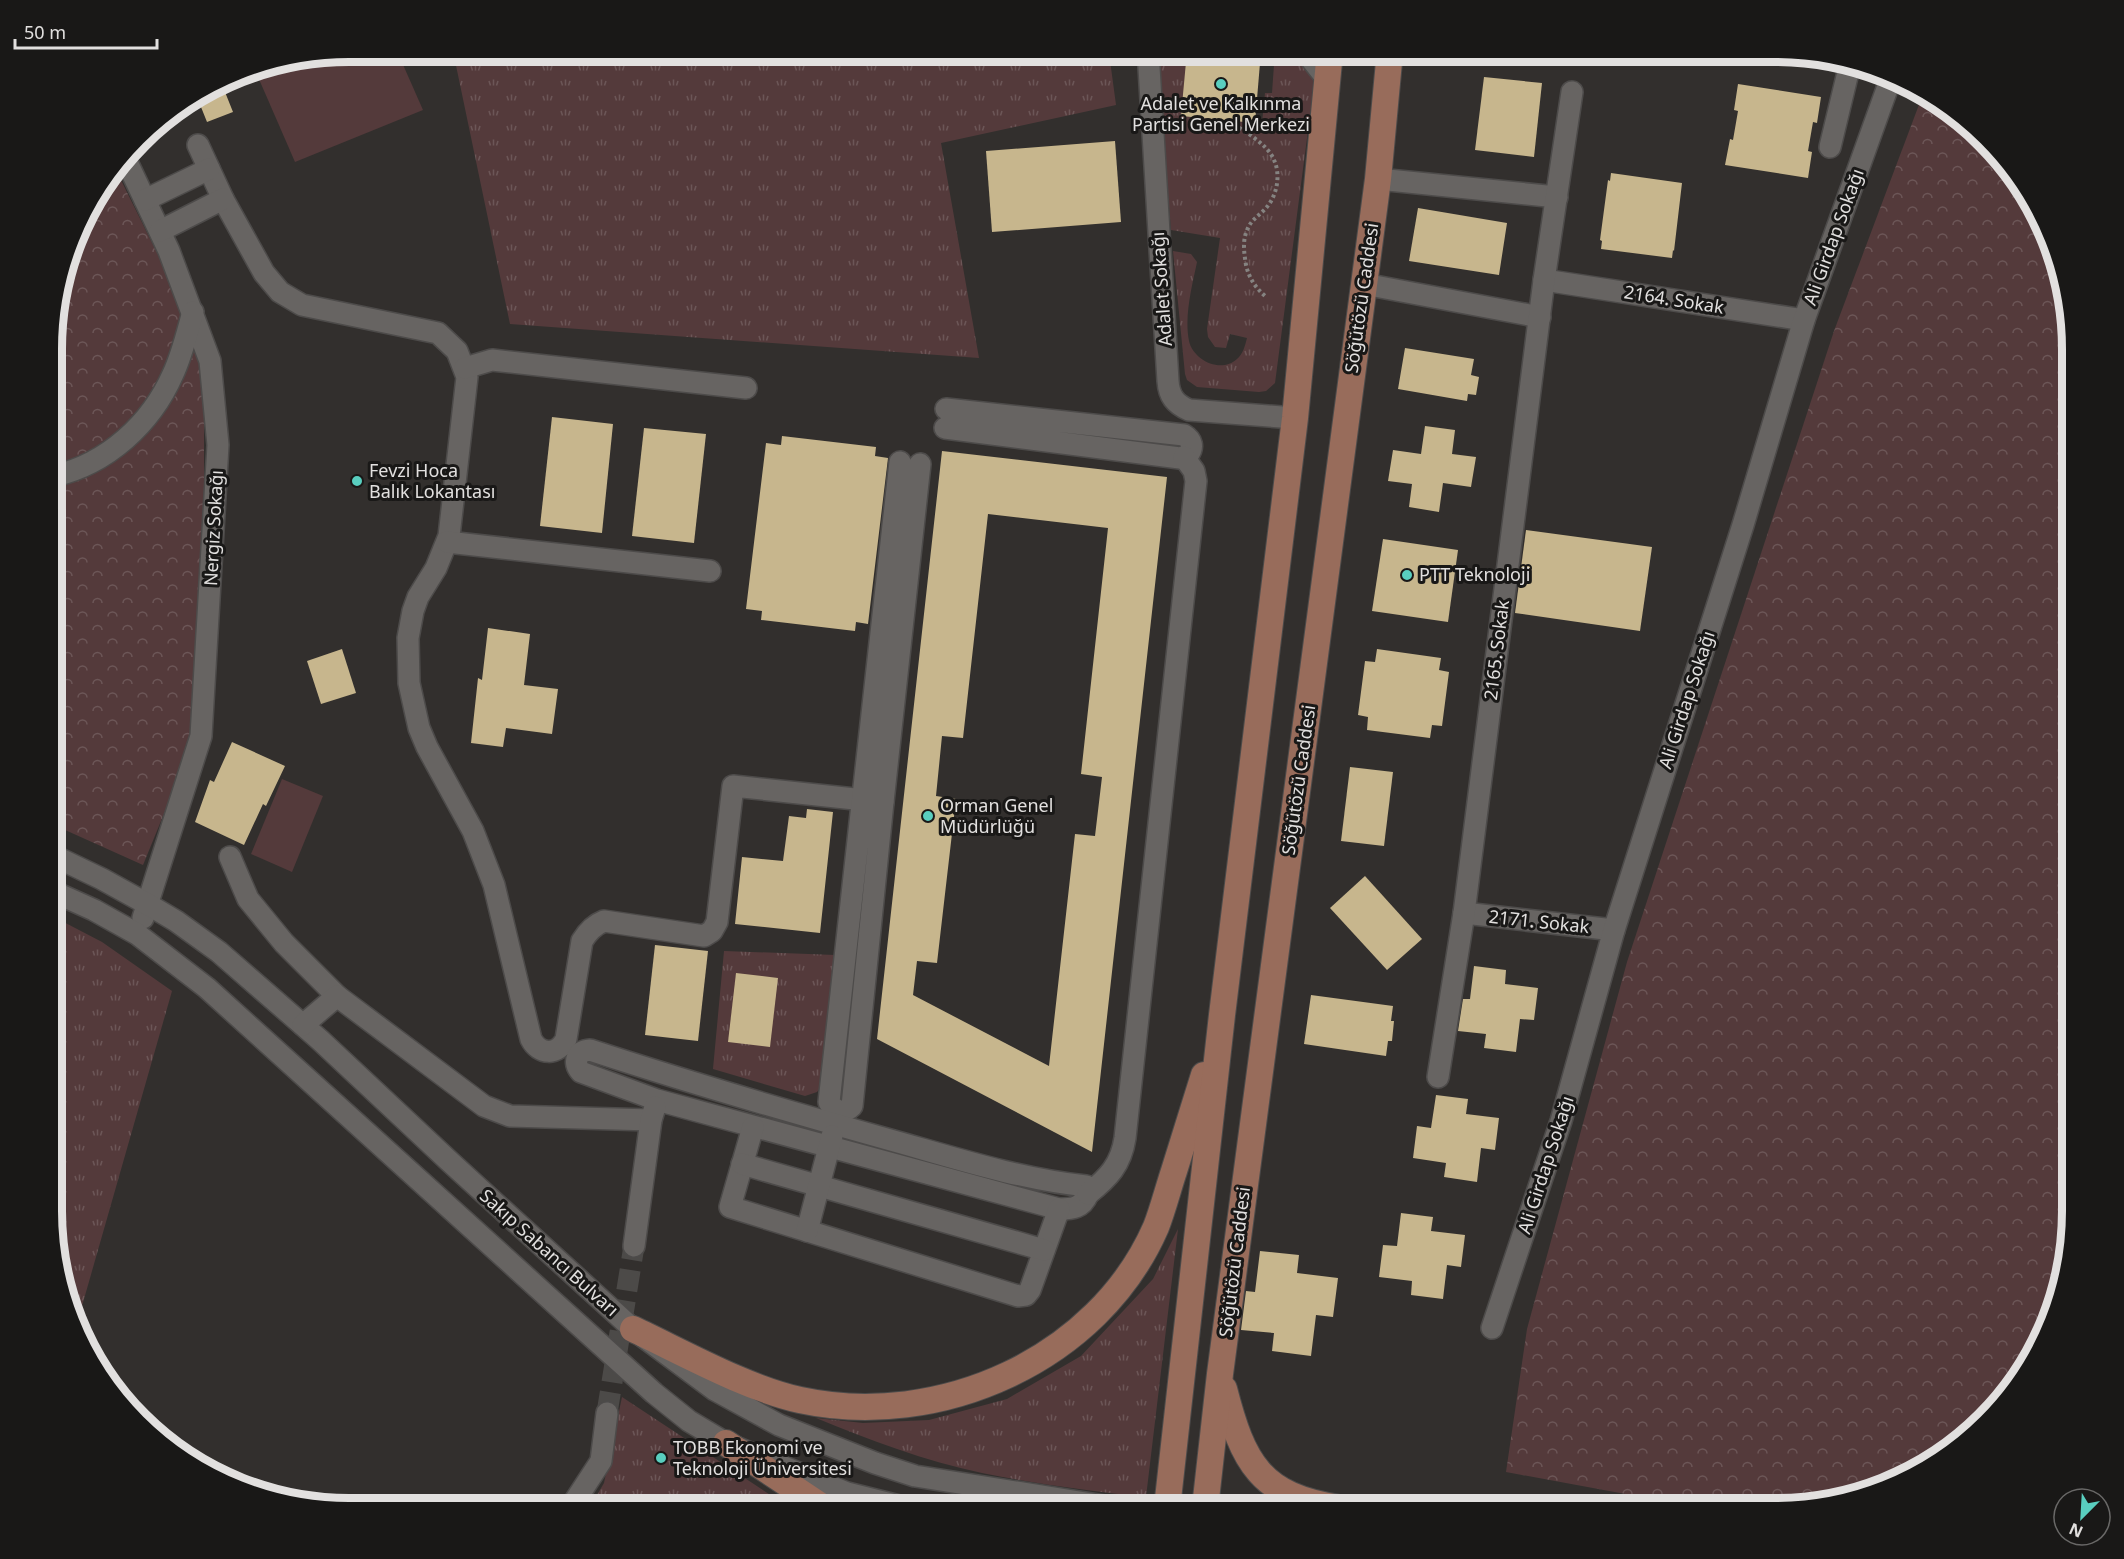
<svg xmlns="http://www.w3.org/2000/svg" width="2124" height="1559" font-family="'Noto Sans',sans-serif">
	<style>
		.grass { fill: url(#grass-tufts) }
		.forest { fill: url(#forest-crowns) }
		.pitch { fill: #543a3b }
		.building { fill: #c7b68d; fill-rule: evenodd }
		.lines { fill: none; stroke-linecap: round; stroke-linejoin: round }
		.minor-tunnel { stroke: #4c4a48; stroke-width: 21; stroke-dasharray: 21 10; stroke-linecap: butt }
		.minor-casing { stroke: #4d4b4a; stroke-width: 24 }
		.major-casing { stroke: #4d4b4a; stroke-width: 28 }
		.path { stroke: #858381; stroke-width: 4; stroke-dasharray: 3 3; stroke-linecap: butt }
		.minor { stroke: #676462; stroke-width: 21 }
		.major { stroke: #986c5b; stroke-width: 26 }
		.poi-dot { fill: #59cebf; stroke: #191817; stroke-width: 2 }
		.labels { text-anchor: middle; stroke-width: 6; stroke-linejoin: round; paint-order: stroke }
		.poi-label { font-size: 18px; fill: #e2e0df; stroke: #191817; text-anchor: start }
		.street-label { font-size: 18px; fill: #e2e0df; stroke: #191817 }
		.rim { fill: none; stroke: #e2e0df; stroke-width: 8 }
	</style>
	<defs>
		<pattern id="grass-tufts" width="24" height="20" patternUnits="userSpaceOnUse" patternTransform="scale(1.5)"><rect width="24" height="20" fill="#543a3b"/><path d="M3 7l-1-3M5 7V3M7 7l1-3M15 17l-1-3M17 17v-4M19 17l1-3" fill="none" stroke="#6c5657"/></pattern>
		<pattern id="forest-crowns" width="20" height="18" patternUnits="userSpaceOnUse" patternTransform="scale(1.5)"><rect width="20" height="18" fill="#543a3b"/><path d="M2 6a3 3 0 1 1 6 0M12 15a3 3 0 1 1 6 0" fill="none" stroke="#6c5657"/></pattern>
	</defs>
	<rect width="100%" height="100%" fill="#322f2d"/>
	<g class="grass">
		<polygon points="453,51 1106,51 1109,53 1116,105 941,143 979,358 510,324"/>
		<path d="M1156 51H1187L1182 116 1262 123 1265 93H1272L1275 51H1292L1315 77 1275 383 1266 391 1259 392 1197 387 1187 380 1185 374 1173 251 1191 254 1197 262C1192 286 1184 316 1189 341 1193 360 1221 374 1237 359 1243 354 1245 346 1247 338L1230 334 1226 348 1215 347 1208 337 1207 329 1220 238 1171 230Z"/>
		<polygon points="54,917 102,942 172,991 78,1320 54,1249"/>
		<polygon points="724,951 835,955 825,1081 817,1092 805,1096 713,1069"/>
		<path d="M1178 1229 1146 1497C1091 1491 1036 1484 982 1473 925 1461 870 1440 816 1418L863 1423 929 1420 1007 1399 1081 1356 1153 1279Z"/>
		<polygon points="622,1397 790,1508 590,1507 604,1483"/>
	</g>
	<g class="forest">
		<polygon points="1923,94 1957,113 2011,167 2042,217 2072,330 2072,1229 2057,1306 2011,1392 1971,1434 1907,1477 1852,1498 1776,1508 1701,1508 1506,1472 1527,1329 1627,962 1834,331"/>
		<polygon points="117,172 163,265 195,344 204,382 204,581 194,731 179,777 143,865 54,825 54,310 82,217"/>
	</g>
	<g class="pitch">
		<polygon points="349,51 397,51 423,110 295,162 255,70"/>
		<polygon points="282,779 323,796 292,872 251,854"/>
	</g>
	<g class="building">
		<polygon points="1187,51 1261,51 1255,123 1181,116"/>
		<polygon points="1484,77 1542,83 1534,157 1475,150"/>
		<polygon points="221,82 233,112 207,122 197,97"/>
		<polygon points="1738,84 1821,97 1817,123 1813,122 1808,151 1812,152 1808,178 1725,165 1730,139 1733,140 1738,111 1734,110"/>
		<polygon points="1115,141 1121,222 992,232 986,151"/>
		<polygon points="1611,173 1682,183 1674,251 1673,250 1672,258 1601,249 1602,241 1600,240 1608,180 1610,181"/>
		<polygon points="1418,208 1507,223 1499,275 1409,261"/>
		<polygon points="1405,348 1474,359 1471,375 1479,377 1476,395 1468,394 1467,401 1398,389"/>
		<polygon points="552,417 613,424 602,533 540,526"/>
		<polygon points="1425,426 1455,430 1452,454 1476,457 1471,487 1443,483 1439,512 1409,507 1412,484 1388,481 1393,450 1421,454"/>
		<polygon points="644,428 706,434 694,543 632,536"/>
		<polygon points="782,436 876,447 875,456 888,458 868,624 856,622 855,631 761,620 762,611 746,609 766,443 781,445"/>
		<path d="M942 451 1167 477 1092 1152 877 1039ZM988 514 1108 528 1081 774 1102 777 1095 836 1075 834 1049 1066 913 995 917 961 937 963 956 799 936 796 942 736 963 738Z"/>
		<polygon points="1526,530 1652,547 1640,631 1515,613"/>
		<polygon points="1383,539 1458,550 1448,622 1372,611"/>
		<polygon points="488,628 530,634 524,685 558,689 552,734 506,728 503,747 471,743 478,678 482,680"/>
		<polygon points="342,649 356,693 321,704 307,661"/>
		<polygon points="1377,649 1441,658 1439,670 1449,672 1442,726 1432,725 1430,738 1367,730 1368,717 1358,715 1365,661 1375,662"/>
		<polygon points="232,742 285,766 266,806 263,804 244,845 195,822 210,780 214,782"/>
		<polygon points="1350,767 1393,772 1384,846 1341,841"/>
		<polygon points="807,809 833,812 820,933 735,924 742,857 783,861 789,816 806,818"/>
		<polygon points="1365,876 1422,939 1387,970 1330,908"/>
		<polygon points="655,945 708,951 698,1041 645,1035"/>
		<polygon points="1474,966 1506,970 1505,984 1538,988 1534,1020 1520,1019 1516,1052 1484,1048 1486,1034 1458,1031 1463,999 1470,999"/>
		<polygon points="736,973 778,978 770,1047 728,1042"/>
		<polygon points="1311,995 1393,1006 1391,1021 1394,1021 1392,1041 1388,1041 1386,1056 1304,1044"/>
		<polygon points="1436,1095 1468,1099 1466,1114 1499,1118 1495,1150 1481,1148 1477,1182 1444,1177 1446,1163 1413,1158 1417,1126 1431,1128"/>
		<polygon points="1401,1213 1433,1217 1431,1231 1465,1235 1461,1267 1447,1265 1443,1299 1411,1295 1412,1281 1379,1277 1383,1245 1397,1246"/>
		<polygon points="1260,1251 1299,1255 1297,1273 1338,1278 1333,1317 1316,1315 1311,1356 1272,1351 1274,1333 1241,1330 1246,1291 1255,1292"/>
	</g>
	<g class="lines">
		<polyline class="minor-tunnel" points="607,1413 634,1246"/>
		<defs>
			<g id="minor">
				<path d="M1148 51 1168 381C1169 396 1175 404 1189 410L1295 418"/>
				<polyline points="1305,51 1327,79"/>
				<path d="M198 145 223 199 264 273 280 292 302 305 438 333 457 351 467 377 449 536 436 568 418 597 413 611 408 638 409 683 419 728 427 747 473 831 494 885 531 1039C539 1055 558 1056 566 1039L582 941C588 931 594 925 604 921L704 936 712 931 717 922 733 786 883 802"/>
				<polyline points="1830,147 1850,64"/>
				<polyline points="126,160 169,251 210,361 218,445 201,736 143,918"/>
				<polyline points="1378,179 1557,197"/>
				<polyline points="145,200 209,169"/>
				<polyline points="160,231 223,199"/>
				<polyline points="1544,280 1804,320"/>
				<polyline points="1364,284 1540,317"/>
				<polyline points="465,368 492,360 746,388"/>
				<path d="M945 428 1180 458 1188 455C1194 447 1192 440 1184 435L946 409"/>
				<path d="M900 462 829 1102C834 1112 844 1114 852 1106L883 802 920 464"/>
				<path d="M54 476C107 464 151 424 173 374 182 355 187 333 193 312"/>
				<polyline points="447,542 710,571"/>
				<polyline points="54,856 102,879 149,905 176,921 219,952 320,1040 448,1160 633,1329 715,1390 779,1425 875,1463 915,1476 1117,1508"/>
				<polyline points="230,857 248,899 284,943 337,996"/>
				<polyline points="54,892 94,910 137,934 207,988 654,1393 689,1421 726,1443 847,1493 907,1508"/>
				<polyline points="1464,913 1614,930"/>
				<polyline points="303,1025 337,996 484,1106 510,1116 651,1120"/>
				<path d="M590 1050C688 1082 787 1111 887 1139 952 1157 1018 1179 1086 1186L1088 1194C1082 1208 1073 1209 1059 1209L657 1100 581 1072C572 1062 577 1051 590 1050Z"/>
				<polyline points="1438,1077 1464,913 1544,280 1572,92"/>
				<polyline points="753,1127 730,1207 1018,1296 1026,1295 1030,1290 1059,1209"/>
				<polyline points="742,1164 1044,1250"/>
				<path d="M1088 1194C1108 1178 1121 1165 1125 1138L1196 481 1194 471 1184 457"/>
				<polyline points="807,1231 832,1136"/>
				<polyline points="634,1246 651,1120 655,1107"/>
				<polyline points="1492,1328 1561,1121 1614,930 1743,525 1804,320 1892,75"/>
				<polyline points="571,1507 601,1461 607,1413"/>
			</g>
			<g id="major">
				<path d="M633 1329C684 1353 746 1388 800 1400 939 1430 1098 1360 1156 1227 1163 1209 1168 1189 1174 1171 1184 1139 1194 1107 1204 1075"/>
				<path d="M1224 1389C1243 1463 1260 1496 1340 1508"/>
				<polyline points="726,1443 824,1508"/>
				<polyline points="1167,1508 1222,1015 1295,418 1330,51"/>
				<polyline points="1205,1508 1220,1374 1378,179 1390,51"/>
			</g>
		</defs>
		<use href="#minor" class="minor-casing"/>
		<use href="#major" class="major-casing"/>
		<path class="path" d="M1229 121C1243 131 1267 143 1274 160 1281 175 1277 196 1266 208 1260 215 1252 219 1248 228 1242 240 1244 252 1246 265 1249 278 1255 287 1265 296"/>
		<use href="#minor" class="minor"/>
		<use href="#major" class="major"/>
	</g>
	<g class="poi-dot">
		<circle cx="1221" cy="84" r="6"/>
		<circle cx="357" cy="481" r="6"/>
		<circle cx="1407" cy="575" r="6"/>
		<circle cx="928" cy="816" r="6"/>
		<circle cx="661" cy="1458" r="6"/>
	</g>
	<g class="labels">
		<g class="poi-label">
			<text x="1221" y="110" text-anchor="middle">Adalet ve Kalkınma<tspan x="1221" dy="21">Partisi Genel Merkezi</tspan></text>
			<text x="369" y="477">Fevzi Hoca<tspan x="369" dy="21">Balık Lokantası</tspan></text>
			<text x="1419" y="581">PTT Teknoloji</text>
			<text x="940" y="812">Orman Genel<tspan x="940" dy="21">Müdürlüğü</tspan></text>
			<text x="673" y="1454">TOBB Ekonomi ve<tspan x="673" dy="21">Teknoloji Üniversitesi</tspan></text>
		</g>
		<g class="street-label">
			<text transform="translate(1834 237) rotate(-70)" y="6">Ali Girdap Sokağı</text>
			<text transform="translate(1162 289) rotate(-94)" y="6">Adalet Sokağı</text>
			<text transform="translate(1362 298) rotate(-82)" y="6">Söğütözü Caddesi</text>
			<text transform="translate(1674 300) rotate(9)" y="6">2164. Sokak</text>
			<text transform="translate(214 528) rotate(-87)" y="6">Nergiz Sokağı</text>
			<text transform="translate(1497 650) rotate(-83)" y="6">2165. Sokak</text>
			<text transform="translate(1687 700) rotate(-72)" y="6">Ali Girdap Sokağı</text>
			<text transform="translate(1299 780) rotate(-82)" y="6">Söğütözü Caddesi</text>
			<text transform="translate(1539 922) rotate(6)" y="6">2171. Sokak</text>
			<text transform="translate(1546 1165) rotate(-72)" y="6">Ali Girdap Sokağı</text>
			<text transform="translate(549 1253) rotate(42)" y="6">Sakıp Sabancı Bulvarı</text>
			<text transform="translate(1235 1262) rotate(-83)" y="6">Söğütözü Caddesi</text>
		</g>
	</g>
	<path d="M0 0H2124V1559H0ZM349 62H1775A287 287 0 0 1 2062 349V1211A287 287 0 0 1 1775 1498H349A287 287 0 0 1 62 1211V349A287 287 0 0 1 349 62Z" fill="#191817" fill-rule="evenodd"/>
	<path class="rim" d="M349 62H1775A287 287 0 0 1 2062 349V1211A287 287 0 0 1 1775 1498H349A287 287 0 0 1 62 1211V349A287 287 0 0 1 349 62Z"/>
	<g transform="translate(2082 1517) rotate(204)"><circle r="28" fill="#191817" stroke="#696867" stroke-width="1.5"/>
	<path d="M0-4.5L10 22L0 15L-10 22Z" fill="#59cebf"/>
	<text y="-9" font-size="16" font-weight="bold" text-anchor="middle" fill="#e2e0df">N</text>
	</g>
	<path d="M15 39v9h142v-9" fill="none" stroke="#e2e0df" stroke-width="3"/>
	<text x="24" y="39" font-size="18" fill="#e2e0df" stroke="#191817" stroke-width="4.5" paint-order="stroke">50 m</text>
</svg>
